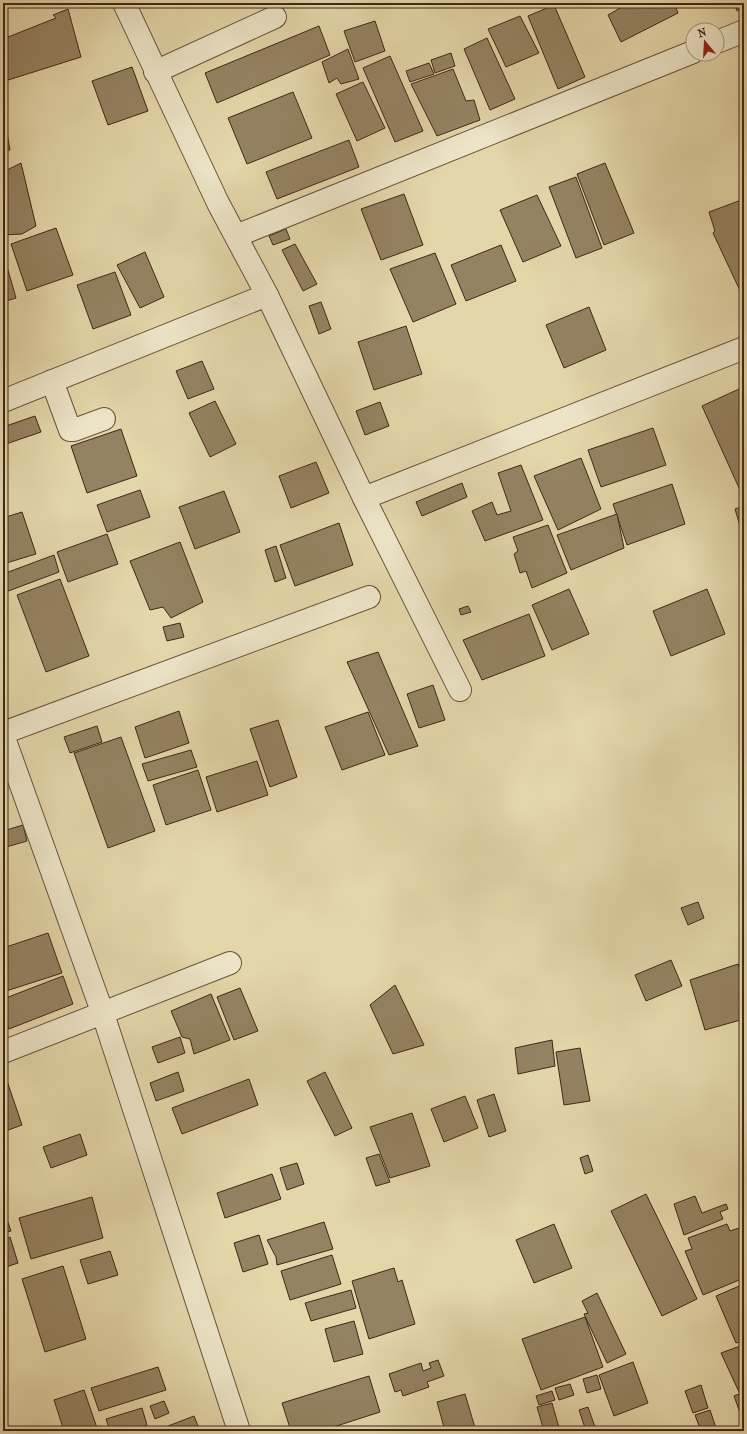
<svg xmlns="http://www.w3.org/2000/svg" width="747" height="1434" font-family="'IM FELL French Canon',serif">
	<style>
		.building { fill: #958262; stroke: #412716 }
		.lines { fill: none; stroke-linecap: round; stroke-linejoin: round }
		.minor-casing { stroke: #6a533b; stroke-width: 24 }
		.minor { stroke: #ede4c7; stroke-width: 22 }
	</style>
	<rect width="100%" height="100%" fill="#e3d6a9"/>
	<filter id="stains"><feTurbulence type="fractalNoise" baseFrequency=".005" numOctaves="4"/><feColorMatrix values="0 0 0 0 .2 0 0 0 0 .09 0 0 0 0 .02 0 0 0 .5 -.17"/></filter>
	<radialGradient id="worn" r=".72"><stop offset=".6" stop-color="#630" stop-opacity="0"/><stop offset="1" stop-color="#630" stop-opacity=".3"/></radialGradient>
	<g class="building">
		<polygon points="629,3 674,3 678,13 621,42 608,15"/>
		<polygon points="734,3 744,3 744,8 737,11"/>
		<polygon points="554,5 585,77 558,89 528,16"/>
		<polygon points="68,9 81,57 5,81 3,77 3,39 56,18 53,15"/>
		<polygon points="520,16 539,53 506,67 488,29"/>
		<polygon points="375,21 385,51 355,62 344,31"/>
		<polygon points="319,26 330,55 217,103 205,73"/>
		<polygon points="487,38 515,99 490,110 464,49"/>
		<polygon points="348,49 359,79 341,84 337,78 329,83 322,62"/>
		<polygon points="451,53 455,66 435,73 431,60"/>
		<polygon points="390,56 423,131 395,142 363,68"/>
		<polygon points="429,63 434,74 410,82 406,71"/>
		<polygon points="132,67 148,111 108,125 92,81"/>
		<polygon points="453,69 466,101 474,100 480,120 437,136 411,84"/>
		<polygon points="363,82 385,128 357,141 336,94"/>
		<polygon points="293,92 312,138 247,164 228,118"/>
		<polygon points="3,110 10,150 3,151"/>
		<polygon points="349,140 359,167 277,199 266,172"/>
		<polygon points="21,163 36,226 22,234 3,235 3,172"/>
		<polygon points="605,163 634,233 604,245 577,174"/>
		<polygon points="576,177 602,248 576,258 549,187"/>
		<polygon points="404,194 423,245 381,260 361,209"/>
		<polygon points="537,195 561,246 523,262 500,210"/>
		<polygon points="744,199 744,297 743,297 713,233 715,231 709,212"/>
		<polygon points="56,228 73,275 27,291 11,244"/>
		<polygon points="286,229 290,239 273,245 269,236"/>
		<polygon points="295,244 317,284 303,291 282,250"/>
		<polygon points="501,245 516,281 466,301 451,265"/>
		<polygon points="145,252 164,297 140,308 117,265"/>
		<polygon points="435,253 456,304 413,322 390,269"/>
		<polygon points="6,263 16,298 3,302 3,264"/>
		<polygon points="115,272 131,315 93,329 77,285"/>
		<polygon points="321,302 331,329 319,334 309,306"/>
		<polygon points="589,307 606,350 564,368 546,325"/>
		<polygon points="406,326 422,374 374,390 358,342"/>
		<polygon points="202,361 214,389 188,399 176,371"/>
		<polygon points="739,389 744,401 744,499 702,406"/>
		<polygon points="215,401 236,444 210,457 189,413"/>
		<polygon points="380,402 389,426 365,435 356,411"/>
		<polygon points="35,416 41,432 3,445 3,427"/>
		<polygon points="653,428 666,465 601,487 588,450"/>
		<polygon points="121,429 137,476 87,493 71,446"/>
		<polygon points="581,458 601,509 558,530 534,476"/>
		<polygon points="316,462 329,493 291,508 279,476"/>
		<polygon points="521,465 543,520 485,541 472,511 492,502 497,515 511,511 498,473"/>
		<polygon points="462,483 467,497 422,516 416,502"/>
		<polygon points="672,484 685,524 627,545 613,504"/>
		<polygon points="140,490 150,517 107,532 97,505"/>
		<polygon points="224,491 240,532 195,549 179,507"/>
		<polygon points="744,506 744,525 740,526 735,509"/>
		<polygon points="22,512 36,554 3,564 3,518"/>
		<polygon points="617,514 624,548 571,570 557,535"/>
		<polygon points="339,523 353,565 295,586 280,545"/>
		<polygon points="548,525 567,573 532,588 526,571 520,573 514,554 518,551 513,537"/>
		<polygon points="107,534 118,564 68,582 57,552"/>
		<polygon points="180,542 203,602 171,618 163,607 150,610 130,561"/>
		<polygon points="276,546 286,578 275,582 265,550"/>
		<polygon points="54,555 59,572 3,593 3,574"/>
		<polygon points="60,579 89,656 46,672 17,595"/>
		<polygon points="569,589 589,634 552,650 532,605"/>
		<polygon points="707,589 725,634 671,656 653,611"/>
		<polygon points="468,606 471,612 461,615 459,609"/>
		<polygon points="529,614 545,656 482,680 463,640"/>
		<polygon points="180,623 184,637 167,641 163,627"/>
		<polygon points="378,652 418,746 389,755 347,662"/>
		<polygon points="433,685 445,720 419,728 407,694"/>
		<polygon points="179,711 189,743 145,758 135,727"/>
		<polygon points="368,712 385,755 342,770 325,727"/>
		<polygon points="278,720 297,777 270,787 250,729"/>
		<polygon points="97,726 102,742 70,753 64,737"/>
		<polygon points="121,737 155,831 108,848 74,753"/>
		<polygon points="191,750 197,767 148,781 142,764"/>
		<polygon points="257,761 268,795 217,812 206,777"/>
		<polygon points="198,770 211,810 166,825 153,785"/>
		<polygon points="23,825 27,841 3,848 3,831"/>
		<polygon points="698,902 704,918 688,925 681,908"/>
		<polygon points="48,933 62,973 3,992 3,948"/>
		<polygon points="671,960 682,986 646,1001 635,975"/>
		<polygon points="738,964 744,984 744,1019 705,1030 690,980"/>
		<polygon points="63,976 73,1004 9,1029 3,1014 3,999"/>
		<polygon points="395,985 424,1045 393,1054 370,1005"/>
		<polygon points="240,988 258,1031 234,1040 217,997"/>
		<polygon points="211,994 230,1040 194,1054 190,1039 182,1037 171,1011"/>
		<polygon points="180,1037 185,1053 158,1063 152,1047"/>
		<polygon points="552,1040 555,1066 518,1074 515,1048"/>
		<polygon points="580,1048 590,1101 564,1105 556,1052"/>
		<polygon points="178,1072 184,1091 156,1101 150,1083"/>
		<polygon points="325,1072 352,1128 335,1136 307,1081"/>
		<polygon points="5,1075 22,1125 3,1132 3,1076"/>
		<polygon points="249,1079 258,1105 182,1134 172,1108"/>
		<polygon points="494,1094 506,1131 489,1137 477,1100"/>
		<polygon points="465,1096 478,1128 444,1142 431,1109"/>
		<polygon points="412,1113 430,1166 390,1178 370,1127"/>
		<polygon points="80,1134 87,1155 51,1168 43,1147"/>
		<polygon points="379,1154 390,1182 376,1186 366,1158"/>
		<polygon points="588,1155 593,1171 585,1174 580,1158"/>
		<polygon points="297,1163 304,1184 287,1190 280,1168"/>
		<polygon points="272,1174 281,1199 225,1218 217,1193"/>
		<polygon points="646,1194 697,1299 662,1316 611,1211"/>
		<polygon points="695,1196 702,1213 726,1204 728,1209 720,1212 723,1219 684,1235 674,1204"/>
		<polygon points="92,1197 103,1238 31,1259 19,1218"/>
		<polygon points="3,1208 11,1231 3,1233"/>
		<polygon points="324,1222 333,1249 277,1265 276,1257 267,1240"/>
		<polygon points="554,1224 572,1268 534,1283 516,1240"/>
		<polygon points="727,1224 730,1231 739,1228 744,1240 744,1278 703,1295 685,1251 692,1249 688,1238"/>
		<polygon points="259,1235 268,1264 243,1272 234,1243"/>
		<polygon points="10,1237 18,1263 3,1268 3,1240"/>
		<polygon points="110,1251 118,1275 88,1284 80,1260"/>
		<polygon points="332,1255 341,1284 290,1300 281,1271"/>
		<polygon points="63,1266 86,1339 45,1352 22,1279"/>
		<polygon points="394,1268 398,1282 402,1280 415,1324 369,1339 352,1281"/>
		<polygon points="744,1284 744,1340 736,1343 716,1296"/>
		<polygon points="351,1290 356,1308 311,1321 305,1303"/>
		<polygon points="597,1293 626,1354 607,1363 584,1314 588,1313 582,1301"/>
		<polygon points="585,1317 603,1367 541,1390 522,1339"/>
		<polygon points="354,1321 363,1354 334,1362 325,1329"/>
		<polygon points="740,1346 744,1356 744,1390 739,1392 721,1353"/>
		<polygon points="438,1360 444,1376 427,1382 429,1387 403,1396 401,1390 395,1392 389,1374 421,1363 423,1371 431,1368 429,1363"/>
		<polygon points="633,1362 648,1403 614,1416 599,1375"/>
		<polygon points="158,1367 166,1390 99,1411 91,1388"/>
		<polygon points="597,1375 601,1389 587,1393 583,1379"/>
		<polygon points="369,1376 380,1412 321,1431 291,1431 282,1403"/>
		<polygon points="570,1384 574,1395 559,1400 555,1388"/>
		<polygon points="701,1385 708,1408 693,1413 685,1391"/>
		<polygon points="84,1390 98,1431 64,1431 54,1400"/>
		<polygon points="552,1391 555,1400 539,1405 536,1396"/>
		<polygon points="744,1392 744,1417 742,1418 734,1396"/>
		<polygon points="465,1394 476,1431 445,1431 437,1402"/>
		<polygon points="164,1401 169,1413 155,1419 150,1406"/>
		<polygon points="552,1403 560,1431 544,1431 537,1407"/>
		<polygon points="588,1407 595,1427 586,1431 579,1410"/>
		<polygon points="142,1408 147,1425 127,1431 110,1431 106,1419"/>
		<polygon points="710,1410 716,1428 701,1431 695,1415"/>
		<polygon points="194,1416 200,1431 155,1431"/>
	</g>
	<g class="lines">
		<defs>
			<g id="minor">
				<polyline points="124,3 218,203 267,295 364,498 460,690"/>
				<polyline points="717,42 744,31"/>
				<polyline points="155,72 275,17"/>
				<polyline points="236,236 693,52"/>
				<polyline points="52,381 70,430 74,430 104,419"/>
				<polyline points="3,401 267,295"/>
				<polyline points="364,498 744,348"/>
				<polyline points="3,733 369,597"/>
				<polyline points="3,735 103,1014 239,1431"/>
				<polyline points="3,1052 230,963"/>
			</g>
		</defs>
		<use href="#minor" class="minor-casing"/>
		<use href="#minor" class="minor"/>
	</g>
	<rect width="747" height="1434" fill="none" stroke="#e3d6a9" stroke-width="16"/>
	<rect x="4" y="4" width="739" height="1426" fill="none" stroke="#412716" stroke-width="2"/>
	<rect x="8" y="8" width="731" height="1418" fill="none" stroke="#412716"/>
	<g transform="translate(705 42) rotate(342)"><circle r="19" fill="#ede4c7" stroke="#a89880"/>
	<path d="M0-3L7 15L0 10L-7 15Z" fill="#8f2418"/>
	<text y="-6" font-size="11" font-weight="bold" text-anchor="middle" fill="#412716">N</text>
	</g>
	<rect width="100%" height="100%" filter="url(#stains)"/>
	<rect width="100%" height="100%" fill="url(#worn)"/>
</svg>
